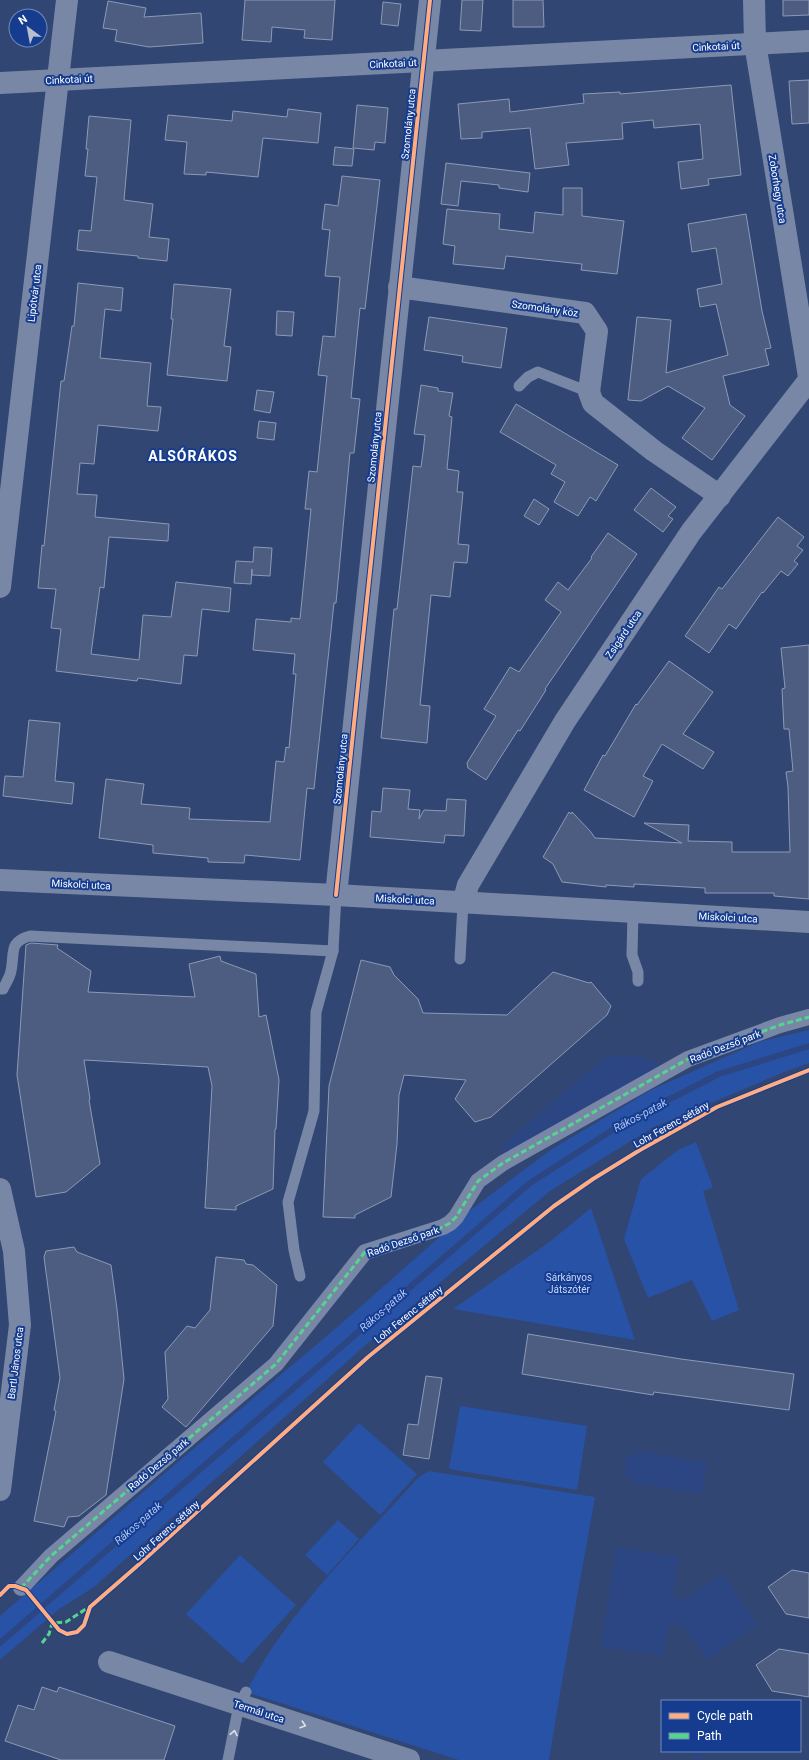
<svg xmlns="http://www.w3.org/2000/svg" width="809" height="1760" font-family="Roboto,sans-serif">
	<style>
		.green { fill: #2852a6 }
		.water { fill: #2b4683 }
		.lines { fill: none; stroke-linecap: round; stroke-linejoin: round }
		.stream { stroke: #2b4683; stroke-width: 6 }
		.building { fill: #4c5d81; stroke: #8d9ab5 }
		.service { stroke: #7887a6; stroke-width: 11 }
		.pedestrian { stroke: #7887a6; stroke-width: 16 }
		.minor { stroke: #7887a6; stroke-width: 22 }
		.tertiary { stroke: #7887a6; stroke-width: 22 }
		.quiet { stroke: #53d58f; stroke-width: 3; stroke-dasharray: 6 3; stroke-linecap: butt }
		.cycleway-casing { stroke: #153c8f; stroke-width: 6 }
		.cycleway { stroke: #ffac80; stroke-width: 4 }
		.oneway { stroke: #dde1e9 }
		.labels { text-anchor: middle; stroke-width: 4; stroke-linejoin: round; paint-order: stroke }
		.street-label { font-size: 10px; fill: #fff; stroke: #153c8f }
		.park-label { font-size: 10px; fill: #c7d9fc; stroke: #153c8f }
		.water-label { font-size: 11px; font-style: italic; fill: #adc6f7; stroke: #153c8f }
		.district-label { font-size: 14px; font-weight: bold; letter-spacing: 1px; fill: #fff; stroke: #153c8f }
	</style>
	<rect width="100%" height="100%" fill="#314673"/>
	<g class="green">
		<polygon points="809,1030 809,1063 784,1072 652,1128 550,1191 377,1335 94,1587 58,1610 0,1660 0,1616 165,1473 342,1323 469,1211 552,1149 651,1090 759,1042"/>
		<polygon points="696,1142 713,1187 703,1191 739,1310 712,1321 692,1280 648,1298 624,1239 641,1179 678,1150"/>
		<polygon points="591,1208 635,1340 453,1309 548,1243"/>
		<polygon points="460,1406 587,1426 577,1490 449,1469"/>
		<polygon points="359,1423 417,1474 380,1515 323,1462"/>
		<path d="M429 1471 595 1497 561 1687 549 1760H459L246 1692C289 1610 357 1545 419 1477Z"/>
		<polygon points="338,1520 359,1539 327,1575 305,1555"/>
		<polygon points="240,1555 296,1605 242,1664 186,1614"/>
	</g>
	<g class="water">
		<polygon points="612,1055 631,1056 656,1060 659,1067 506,1154 502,1146 597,1064 606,1057"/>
		<polygon points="636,1450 707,1463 701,1494 630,1482 631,1477 624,1476 627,1455 635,1456"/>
		<polygon points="616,1547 679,1557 673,1598 685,1599 722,1573 757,1624 708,1660 682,1625 669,1624 663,1655 601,1647"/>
		<polygon points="678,1751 703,1751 704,1752 703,1757 700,1756 700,1760 694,1759 694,1754"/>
	</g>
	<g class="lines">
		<polyline class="stream" points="0,1643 530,1183 625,1122 719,1074 809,1046"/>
	</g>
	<g class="building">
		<polygon points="245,0 335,0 332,40 304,38 305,30 272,27 271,42 242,40"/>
		<polygon points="462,0 483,0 481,31 460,30"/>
		<polygon points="513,0 543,0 544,27 513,27"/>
		<polygon points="783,0 809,0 809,15 783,16"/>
		<polygon points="108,1 146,8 144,17 201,13 203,43 149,47 115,41 117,30 103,28"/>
		<polygon points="383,2 401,4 398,26 381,24"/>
		<polygon points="809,80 809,123 792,124 789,81"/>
		<polygon points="731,85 741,175 708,179 709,185 681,189 678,162 703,159 700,124 654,128 653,120 622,123 623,139 566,143 569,165 535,169 530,128 482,132 482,138 461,139 458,104 509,99 510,112 584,103 583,94 620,92 620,94"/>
		<polygon points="357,105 388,108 385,143 375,142 374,150 353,148"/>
		<polygon points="288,109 321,113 318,143 263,138 258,177 206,172 206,175 184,174 187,142 165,140 168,115 232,121 233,111 287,117"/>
		<polygon points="89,116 131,120 124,200 153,204 149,237 169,239 167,261 138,258 138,256 77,250 79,230 91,231 97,177 85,176 88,149 86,149"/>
		<polygon points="335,147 354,149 352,166 333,165"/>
		<polygon points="446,163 530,173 528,192 499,188 499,185 461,181 458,206 441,204"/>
		<polygon points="342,176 380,180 365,309 360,308 351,398 360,399 354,453 350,453 336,603 334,603 314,789 307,788 300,860 245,855 244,863 208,862 208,858 153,853 153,845 99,838 106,779 144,784 141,804 190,808 189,819 270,822 276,761 284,762 286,747 289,748 296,674 293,674 295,654 253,650 256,619 291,622 291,618 300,619 311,509 305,509 309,471 317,472 327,376 318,375 323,336 335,337 340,277 325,276 330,230 322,229 325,204 338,206"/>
		<polygon points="563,188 582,188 582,216 624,221 617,274 581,270 582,264 506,256 504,269 453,264 455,246 443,244 447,209 500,214 499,229 533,233 535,212 563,215"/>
		<polygon points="746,214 762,311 771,348 765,349 769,365 723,376 730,405 745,416 712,460 682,438 705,408 668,386 641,401 628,400 637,317 671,320 666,373 728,355 716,304 700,307 697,289 722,284 716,248 692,252 688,224"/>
		<polygon points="78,283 123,288 121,311 105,309 100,358 151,363 147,406 161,407 158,431 98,425 94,464 80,463 77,494 97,495 95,517 169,524 168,541 109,537 104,588 100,587 91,654 139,660 143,615 171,617 176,582 231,588 229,612 202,609 197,656 184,655 181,684 138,678 137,681 56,671 61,629 51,628 56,589 38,588 42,545 44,546 61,381 64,381 72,326 74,326"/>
		<polygon points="174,284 231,289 224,346 231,347 227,381 167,375 173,319 171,319"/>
		<polygon points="277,311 294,312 292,336 276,335"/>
		<polygon points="429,317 507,328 501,368 462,362 463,356 424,350"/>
		<polygon points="421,385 438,388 438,391 453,393 449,416 452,417 447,469 459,471 457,492 463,492 458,544 469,545 467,563 454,562 450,597 431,595 420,705 430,706 427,743 381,738 394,609 397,609 413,466 421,467 423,453 425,435 414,434"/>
		<polygon points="257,390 274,392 270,413 254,410"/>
		<polygon points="516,404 618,465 596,501 590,497 578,516 554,502 565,482 551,474 556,465 500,432"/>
		<polygon points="259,421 276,423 274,440 257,438"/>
		<polygon points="651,488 676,507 668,516 673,519 663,532 634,510"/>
		<polygon points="534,499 549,509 539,525 524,516"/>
		<polygon points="778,517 804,537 797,546 803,550 794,561 798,564 788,576 781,571 763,593 762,592 736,629 729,624 709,653 685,636 719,587 722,589"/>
		<polygon points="608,533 637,554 545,689 546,690 520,731 518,730 486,780 468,768 467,763 496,716 484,709 510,667 519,672 561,612 545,600 558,582 568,590 592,558 591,557"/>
		<polygon points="254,547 272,548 270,576 252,575 252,569 251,584 234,583 236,561 253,562"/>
		<polygon points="809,645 809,899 774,896 774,893 705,893 705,888 634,884 634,887 606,885 606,887 562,882 553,864 543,857 569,812 571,814 572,812 590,831 595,838 682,843 644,823 689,825 688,841 732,842 732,852 790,852 788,787 786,772 793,771 789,729 784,729 782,689 785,688 781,648"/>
		<polygon points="669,661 713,692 683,734 714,752 703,769 662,744 643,776 653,781 634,817 584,790 603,755 605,756 636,704 637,705"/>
		<polygon points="29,720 60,723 55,781 74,783 72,804 3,796 5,776 23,777"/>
		<polygon points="383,788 410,790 408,809 420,810 419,819 424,810 446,811 447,799 466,800 464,836 445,835 444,843 370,837 372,811 381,812"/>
		<polygon points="31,943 58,945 57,948 91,971 88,992 195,997 189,964 220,956 221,961 256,974 259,1017 266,1015 279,1080 276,1129 275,1129 273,1189 236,1206 236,1210 205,1208 212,1086 208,1067 84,1060 90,1099 89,1100 100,1164 66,1192 36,1197 17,1075 26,945"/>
		<polygon points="361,960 390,967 394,975 418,999 423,1013 507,1015 553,972 589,983 591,982 611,1006 607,1015 491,1117 475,1122 455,1099 466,1080 404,1075 399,1095 397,1144 391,1197 355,1215 355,1218 323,1217 329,1086"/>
		<polygon points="74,1247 77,1252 111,1265 117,1309 124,1379 106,1495 79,1516 68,1517 64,1527 34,1521 56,1411 54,1410 60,1378 44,1257 46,1251"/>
		<polygon points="216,1257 244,1260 246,1264 253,1265 277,1285 273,1326 186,1427 162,1407 168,1399 165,1352 187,1326 195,1328 210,1310"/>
		<polygon points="528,1334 681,1359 794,1374 789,1410 654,1392 653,1395 522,1374"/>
		<polygon points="426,1376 442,1378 429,1459 403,1455 408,1424 418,1425"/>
		<polygon points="792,1570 809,1573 809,1618 786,1614 768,1587"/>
		<polygon points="779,1649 809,1654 809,1697 772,1691 756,1665"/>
		<polygon points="42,1687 57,1692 59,1687 175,1726 164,1760 61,1760 5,1741 18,1705 34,1710"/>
	</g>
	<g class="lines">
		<g class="service">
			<polyline points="519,386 528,377 538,372 589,392"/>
			<polyline points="633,911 632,955 638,972 638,981"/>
			<polyline points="460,959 463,903"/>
			<path d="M0 989H3C6 983 10 977 11 971 15 953 8 942 30 936L333 951 336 895"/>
			<polyline points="300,1276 294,1250 288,1202 314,1111 316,1012 333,951"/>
			<polyline points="228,1760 239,1705 246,1692"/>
		</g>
		<polyline class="pedestrian" points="21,1588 51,1556 276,1364 365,1252 443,1227 450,1223 456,1217 478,1181 503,1163 688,1059 780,1025 809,1017"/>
		<g class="minor">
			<polyline points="754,0 755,43 809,377"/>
			<polyline points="399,287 585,313 597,331 589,392 593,403 654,451 720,496"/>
			<polyline points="0,587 67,0"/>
			<polyline points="336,895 430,0"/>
			<polyline points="463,903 468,885 565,721 691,532 809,380"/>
			<polyline points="0,1189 14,1251 20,1325 0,1490"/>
			<polyline points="109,1662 409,1760"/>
		</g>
		<g class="tertiary">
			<polyline points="0,83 809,41"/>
			<polyline points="0,880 336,895 809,922"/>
		</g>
		<g class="quiet">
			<polyline points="21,1588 51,1556 276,1364 365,1252 443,1227 450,1223 456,1217 478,1181 503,1163 688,1059 780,1025 809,1017"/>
			<polyline points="42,1643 49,1634 52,1623 66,1622 89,1607"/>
		</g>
		<defs>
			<g id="cycleway">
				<polyline points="336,895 430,0"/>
				<polyline points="0,1595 9,1586 15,1586 26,1590 59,1630 67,1634 77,1632 84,1625 90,1607 136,1567 368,1357 554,1206 593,1179 640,1150 717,1107 809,1070"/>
			</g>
		</defs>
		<use href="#cycleway" class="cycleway-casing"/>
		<use href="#cycleway" class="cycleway"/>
	</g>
	<defs><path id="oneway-chevron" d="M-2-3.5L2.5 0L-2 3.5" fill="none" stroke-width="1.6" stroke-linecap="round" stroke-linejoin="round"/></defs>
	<g class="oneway">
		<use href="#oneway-chevron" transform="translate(303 1725) rotate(18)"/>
		<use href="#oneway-chevron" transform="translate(234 1733) rotate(-79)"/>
	</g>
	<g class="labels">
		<g class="street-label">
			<text transform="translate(716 46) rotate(-3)" y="4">Cinkotai út</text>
			<text transform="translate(393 63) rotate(-3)" y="4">Cinkotai út</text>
			<text transform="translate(69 79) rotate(-3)" y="4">Cinkotai út</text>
			<text transform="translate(408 124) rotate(-84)" y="4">Szomolány utca</text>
			<text transform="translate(778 189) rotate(81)" y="4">Zoborhegy utca</text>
			<text transform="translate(34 293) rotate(-83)" y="4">Lipótvár utca</text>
			<text transform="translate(545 308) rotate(8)" y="4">Szomolány köz</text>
			<text transform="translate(374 447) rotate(-84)" y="4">Szomolány utca</text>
			<text transform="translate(623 634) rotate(-56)" y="4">Zsigárd utca</text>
			<text transform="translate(340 769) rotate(-84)" y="4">Szomolány utca</text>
			<text transform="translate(81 884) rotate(3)" y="4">Miskolci utca</text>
			<text transform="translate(405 899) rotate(3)" y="4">Miskolci utca</text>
			<text transform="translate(728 917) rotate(3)" y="4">Miskolci utca</text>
			<text transform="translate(725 1046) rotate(-21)" y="4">Radó Dezső park</text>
			<text transform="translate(671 1124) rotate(-29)" y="4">Lohr Ferenc sétány</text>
			<text transform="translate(403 1241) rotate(-19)" y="4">Radó Dezső park</text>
			<text transform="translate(408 1314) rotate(-39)" y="4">Lohr Ferenc sétány</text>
			<text transform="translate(15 1363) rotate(-83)" y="4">Bartl János utca</text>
			<text transform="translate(158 1464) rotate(-40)" y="4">Radó Dezső park</text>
			<text transform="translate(166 1530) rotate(-42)" y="4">Lohr Ferenc sétány</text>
			<text transform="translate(259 1711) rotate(18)" y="4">Termál utca</text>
		</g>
		<g class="park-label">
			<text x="569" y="1281">Sárkányos<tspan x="569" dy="12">Játszótér</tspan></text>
		</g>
		<g class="water-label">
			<text transform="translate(640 1115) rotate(-28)" y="4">Rákos-patak</text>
			<text transform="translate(383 1310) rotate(-41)" y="4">Rákos-patak</text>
			<text transform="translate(138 1523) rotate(-41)" y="4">Rákos-patak</text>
		</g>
		<g class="district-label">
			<text x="193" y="461">ALSÓRÁKOS</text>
		</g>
	</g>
	<rect x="661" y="1700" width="140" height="52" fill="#153c8f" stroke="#738abc"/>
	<rect x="669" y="1713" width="20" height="6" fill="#ffac80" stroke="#738abc"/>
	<text x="697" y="1720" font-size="12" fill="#ffffff">Cycle path</text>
	<rect x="669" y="1733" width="20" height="6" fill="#53d58f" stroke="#738abc"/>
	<text x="697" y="1740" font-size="12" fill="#ffffff">Path</text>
	<g transform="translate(28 28) rotate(328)"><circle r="19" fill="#153c8f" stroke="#738abc"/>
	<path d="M0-3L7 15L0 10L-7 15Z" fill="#b7bece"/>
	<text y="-6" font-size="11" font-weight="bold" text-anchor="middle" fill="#ffffff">N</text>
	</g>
</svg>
